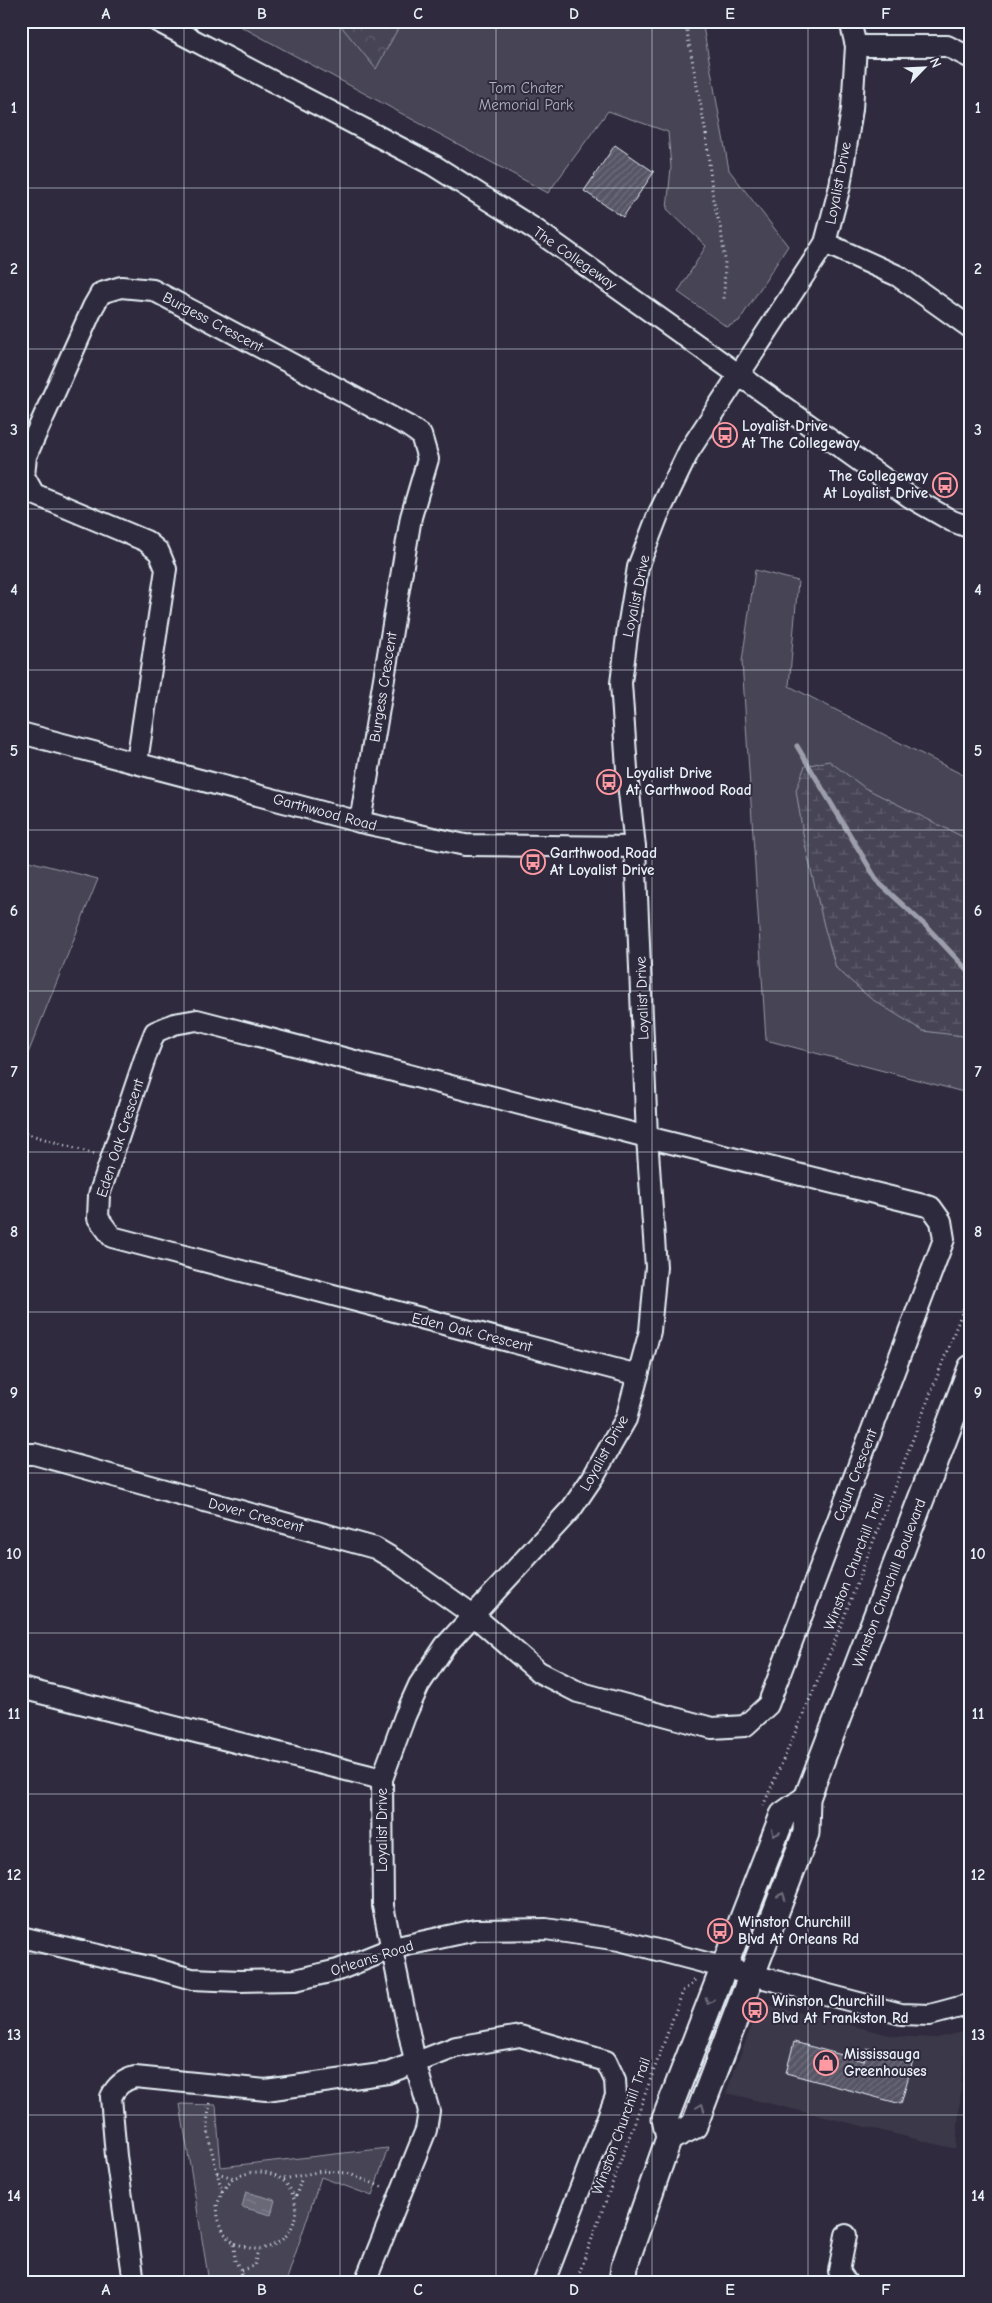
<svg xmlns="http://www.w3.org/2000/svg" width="992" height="2303" font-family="'Comic Neue',sans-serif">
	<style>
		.built { fill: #3b3749 }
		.green { fill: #464455; stroke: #979aa6 }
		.forest { fill: url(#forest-crowns); stroke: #979aa6 }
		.wetland { fill: url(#wetland-marsh); stroke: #979aa6 }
		.water { fill: url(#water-ripples); stroke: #9c9fab }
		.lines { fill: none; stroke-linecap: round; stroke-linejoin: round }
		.stream { stroke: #9c9fab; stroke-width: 5 }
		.building { fill: url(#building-hatch); stroke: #e8f1f8 }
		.minor-casing { stroke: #e8f1f8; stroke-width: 24 }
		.major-casing { stroke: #e8f1f8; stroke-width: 29 }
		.path { stroke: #e8f1f8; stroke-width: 3; stroke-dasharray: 1 4; stroke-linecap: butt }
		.minor { stroke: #2f2a3d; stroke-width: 20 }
		.major { stroke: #2f2a3d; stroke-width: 25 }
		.oneway { stroke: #70707e }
		.grid { fill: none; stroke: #e8f1f8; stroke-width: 1; stroke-opacity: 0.55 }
		.labels { text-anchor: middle; stroke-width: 4; stroke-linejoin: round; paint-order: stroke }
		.park-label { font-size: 15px; fill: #afb4bf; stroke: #2f2a3d }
		.street-label { font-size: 15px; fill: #e8f1f8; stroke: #2f2a3d }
		.poi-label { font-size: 15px; font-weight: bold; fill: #e8f1f8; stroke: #2f2a3d; text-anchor: start }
		.neatline { fill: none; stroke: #e8f1f8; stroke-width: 2 }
		.grid-label { font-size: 16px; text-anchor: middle; font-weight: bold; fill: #e8f1f8 }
	</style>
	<defs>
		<pattern id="forest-crowns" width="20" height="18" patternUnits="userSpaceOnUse" patternTransform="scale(1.25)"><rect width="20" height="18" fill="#464455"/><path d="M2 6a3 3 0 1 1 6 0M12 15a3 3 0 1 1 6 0" fill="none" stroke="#615f6e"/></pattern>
		<pattern id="wetland-marsh" width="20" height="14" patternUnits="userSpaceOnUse" patternTransform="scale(1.25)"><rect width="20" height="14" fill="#464455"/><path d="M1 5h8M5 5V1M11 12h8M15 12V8" fill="none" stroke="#615f6e"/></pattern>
		<pattern id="water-ripples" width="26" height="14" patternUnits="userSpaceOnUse" patternTransform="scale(1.25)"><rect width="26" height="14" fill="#696978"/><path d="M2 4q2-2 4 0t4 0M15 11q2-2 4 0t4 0" fill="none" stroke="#7e7f8c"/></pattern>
		<pattern id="building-hatch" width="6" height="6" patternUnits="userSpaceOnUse" patternTransform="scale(1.25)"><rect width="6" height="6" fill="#575565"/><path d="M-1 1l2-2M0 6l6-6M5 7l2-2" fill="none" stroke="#6f6e7c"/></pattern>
	</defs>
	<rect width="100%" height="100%" fill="#2f2a3d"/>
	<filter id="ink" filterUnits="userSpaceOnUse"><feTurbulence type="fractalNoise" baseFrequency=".02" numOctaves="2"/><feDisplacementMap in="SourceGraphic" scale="10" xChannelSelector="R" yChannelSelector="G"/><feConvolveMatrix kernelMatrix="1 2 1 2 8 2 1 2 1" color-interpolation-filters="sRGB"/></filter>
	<g filter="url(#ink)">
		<polygon class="built" points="766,2004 894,2036 937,2038 966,2031 956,2149 726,2093 758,2008"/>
		<g class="green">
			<polygon points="231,21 702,21 729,170 788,246 739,321 727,327 678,292 706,246 667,209 671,167 668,132 608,111 548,193"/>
			<polygon points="755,570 798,581 789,686 971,779 971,1094 766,1040 742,661"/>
			<polygon points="21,859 98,879 21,1071"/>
			<polygon points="180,2104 216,2105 221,2167 388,2148 372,2196 321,2177 286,2282 209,2282"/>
		</g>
		<polygon class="forest" points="337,21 402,21 376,69"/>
		<polygon class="wetland" points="829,761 865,788 971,841 971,1037 923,1031 870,998 836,968 824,926 804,840 796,790 805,766"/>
		<polygon class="water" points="246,2192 275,2200 271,2215 242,2207"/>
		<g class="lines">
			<polyline class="stream" points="797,746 878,882 927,927 971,974"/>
		</g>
		<g class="building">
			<polygon points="615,145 654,172 623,217 584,191"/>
			<polygon points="794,2042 864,2061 867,2048 913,2060 901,2104 786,2073"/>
		</g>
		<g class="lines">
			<defs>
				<g id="minor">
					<polyline points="157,21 433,165 536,230 910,497 952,521 971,528"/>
					<polyline points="856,46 947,46 971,58"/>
					<polyline points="825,243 898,276 971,328"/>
					<polyline points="21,733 360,822 465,845 635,847"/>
					<polyline points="137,762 166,569 159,552 146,541 34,494 24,476 26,456 93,307 101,293 121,287 153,290 408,426 421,435 428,459 411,517 360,822"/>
					<polyline points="21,1454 34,1454 375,1548 397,1561 473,1615 539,1672 578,1692 712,1728 745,1726 768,1705 944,1239 941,1221 931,1207 647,1137 197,1020 174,1024 155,1032 147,1052 99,1195 98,1218 112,1237 638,1375"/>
					<polyline points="21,1688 382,1779"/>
					<polyline points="21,1937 153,1968 192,1979 240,1981 295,1980 338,1970 393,1948 476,1930 546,1929 619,1940 901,2014 930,2015 971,2004"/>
					<path d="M134 2282 116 2156 111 2097C116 2086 123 2080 135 2077L266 2090 388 2073 456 2047 520 2036 606 2061 615 2080 616 2096 544 2282"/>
					<polyline points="365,2282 426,2130 429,2111 415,2062 383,1906 382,1779 405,1716 419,1685 445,1646 572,1508 593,1477 626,1419 650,1331 656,1267 647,1137 635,847 628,783 621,683 628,628 638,567 658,515 689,451 825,243 840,186 852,109 856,46 850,21"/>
					<polyline points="846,2282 839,2271 846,2235"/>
				</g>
				<g id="major">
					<polyline points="669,2138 694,2126 806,1833 807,1798 971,1368"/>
					<polyline points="622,2282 624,2267 669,2138 665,2119 783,1815 807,1798"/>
				</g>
			</defs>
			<use href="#minor" class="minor-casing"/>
			<use href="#major" class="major-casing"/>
			<g class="path">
				<polyline points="685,21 706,134 713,199 721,230 725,260 724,301"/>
				<polyline points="21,1132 95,1154"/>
				<polyline points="763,1806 832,1648 971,1289"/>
				<polyline points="210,2103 207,2122 210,2144 222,2192 217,2205 218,2218 224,2233 234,2243 235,2261 241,2270 241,2282"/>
				<path d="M217 2173 234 2178C301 2148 319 2240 260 2249 252 2250 241 2245 234 2243"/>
				<polyline points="284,2179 322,2171 347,2173 385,2188"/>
				<polyline points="222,2191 234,2178"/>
				<polyline points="296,2196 302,2177"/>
				<polyline points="241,2270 254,2266 258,2250"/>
				<polyline points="576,2282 683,1991 693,1983 696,1977"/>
			</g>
			<use href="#minor" class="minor"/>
			<use href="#major" class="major"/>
		</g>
		<defs><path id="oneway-chevron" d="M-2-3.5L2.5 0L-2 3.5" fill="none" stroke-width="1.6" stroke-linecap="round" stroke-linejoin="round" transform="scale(1.25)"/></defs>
		<g class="oneway">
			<use href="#oneway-chevron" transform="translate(775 1833) rotate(112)"/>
			<use href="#oneway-chevron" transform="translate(782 1896) rotate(-69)"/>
			<use href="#oneway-chevron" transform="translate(709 2001) rotate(110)"/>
			<use href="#oneway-chevron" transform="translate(701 2107) rotate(-69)"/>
		</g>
	</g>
	<path class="grid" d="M184 21V2282M340 21V2282M496 21V2282M652 21V2282M808 21V2282M21 188H971M21 349H971M21 509H971M21 670H971M21 830H971M21 991H971M21 1152H971M21 1312H971M21 1473H971M21 1633H971M21 1794H971M21 1954H971M21 2115H971"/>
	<defs>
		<symbol id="bus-ring" viewBox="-11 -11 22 22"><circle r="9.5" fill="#2f2a3d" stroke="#ff9aa2" stroke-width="1.5"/><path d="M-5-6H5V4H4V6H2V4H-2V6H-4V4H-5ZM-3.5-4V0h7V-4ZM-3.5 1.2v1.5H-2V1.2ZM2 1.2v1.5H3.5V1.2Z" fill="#ff9aa2"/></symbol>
		<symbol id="shop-ring" viewBox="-11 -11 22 22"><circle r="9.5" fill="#2f2a3d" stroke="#ff9aa2" stroke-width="1.5"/><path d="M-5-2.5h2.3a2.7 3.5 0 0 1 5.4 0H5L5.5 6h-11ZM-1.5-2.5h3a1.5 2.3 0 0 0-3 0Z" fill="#ff9aa2"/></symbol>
	</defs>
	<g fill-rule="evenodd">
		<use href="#bus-ring" x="711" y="421" width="28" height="28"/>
		<use href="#bus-ring" x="931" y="471" width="28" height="28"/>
		<use href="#bus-ring" x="595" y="768" width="28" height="28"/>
		<use href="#bus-ring" x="519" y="848" width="28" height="28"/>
		<use href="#bus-ring" x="706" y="1917" width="28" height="28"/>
		<use href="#bus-ring" x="741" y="1996" width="28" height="28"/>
		<use href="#shop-ring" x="812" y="2049" width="28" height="28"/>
	</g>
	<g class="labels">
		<g class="park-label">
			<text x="526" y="93">Tom Chater<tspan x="526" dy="17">Memorial Park</tspan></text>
		</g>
		<g class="street-label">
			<text transform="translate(838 183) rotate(-79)" y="5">Loyalist Drive</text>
			<text transform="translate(575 258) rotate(35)" y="5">The Collegeway</text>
			<text transform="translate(213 322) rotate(28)" y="5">Burgess Crescent</text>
			<text transform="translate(636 596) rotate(-78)" y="5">Loyalist Drive</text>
			<text transform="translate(383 687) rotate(-81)" y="5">Burgess Crescent</text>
			<text transform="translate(325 812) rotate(15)" y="5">Garthwood Road</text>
			<text transform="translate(642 998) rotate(-92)" y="5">Loyalist Drive</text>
			<text transform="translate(120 1138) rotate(-72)" y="5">Eden Oak Crescent</text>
			<text transform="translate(472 1332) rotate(14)" y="5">Eden Oak Crescent</text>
			<text transform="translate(604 1453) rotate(-61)" y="5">Loyalist Drive</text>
			<text transform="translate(855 1475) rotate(-69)" y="5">Cajun Crescent</text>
			<text transform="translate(256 1515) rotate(15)" y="5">Dover Crescent</text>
			<text transform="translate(854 1562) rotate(-69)" y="5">Winston Churchill Trail</text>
			<text transform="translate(889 1583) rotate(-69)" y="5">Winston Churchill Boulevard</text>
			<text transform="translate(382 1830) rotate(-90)" y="5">Loyalist Drive</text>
			<text transform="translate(372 1958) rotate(-18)" y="5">Orleans Road</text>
			<text transform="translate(621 2126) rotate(-70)" y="5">Winston Churchill Trail</text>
		</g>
		<g class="poi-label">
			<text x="742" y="431">Loyalist Drive<tspan x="742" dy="17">At The Collegeway</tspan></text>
			<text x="928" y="481" text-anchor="end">The Collegeway<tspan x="928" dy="17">At Loyalist Drive</tspan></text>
			<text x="626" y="778">Loyalist Drive<tspan x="626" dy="17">At Garthwood Road</tspan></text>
			<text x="550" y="858">Garthwood Road<tspan x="550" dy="17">At Loyalist Drive</tspan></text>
			<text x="738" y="1927">Winston Churchill<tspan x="738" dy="17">Blvd At Orleans Rd</tspan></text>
			<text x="772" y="2006">Winston Churchill<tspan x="772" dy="17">Blvd At Frankston Rd</tspan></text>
			<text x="844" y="2059">Mississauga<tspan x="844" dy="17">Greenhouses</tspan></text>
		</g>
	</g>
	<rect width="992" height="2303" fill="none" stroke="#2f2a3d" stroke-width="55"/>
	<g transform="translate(924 68) rotate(66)" stroke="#2f2a3d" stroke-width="4" paint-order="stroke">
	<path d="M0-4L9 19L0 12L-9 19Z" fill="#e8f1f8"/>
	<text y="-8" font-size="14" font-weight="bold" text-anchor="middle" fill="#e8f1f8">N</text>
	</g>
	<rect x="28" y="28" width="936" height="2248" class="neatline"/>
	<g class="grid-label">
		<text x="106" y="19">A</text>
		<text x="262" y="19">B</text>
		<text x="418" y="19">C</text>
		<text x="574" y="19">D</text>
		<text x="730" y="19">E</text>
		<text x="886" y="19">F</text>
		<text x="14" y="113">1</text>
		<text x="978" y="113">1</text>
		<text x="14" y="274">2</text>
		<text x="978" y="274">2</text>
		<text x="14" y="435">3</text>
		<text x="978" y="435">3</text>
		<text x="14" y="595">4</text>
		<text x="978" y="595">4</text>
		<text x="14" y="756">5</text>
		<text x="978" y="756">5</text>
		<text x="14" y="916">6</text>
		<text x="978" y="916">6</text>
		<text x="14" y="1077">7</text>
		<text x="978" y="1077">7</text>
		<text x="14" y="1237">8</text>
		<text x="978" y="1237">8</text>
		<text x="14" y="1398">9</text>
		<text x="978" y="1398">9</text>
		<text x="14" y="1559">10</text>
		<text x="978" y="1559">10</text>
		<text x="14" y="1719">11</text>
		<text x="978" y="1719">11</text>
		<text x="14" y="1880">12</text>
		<text x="978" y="1880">12</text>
		<text x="14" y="2040">13</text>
		<text x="978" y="2040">13</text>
		<text x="14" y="2201">14</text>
		<text x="978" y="2201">14</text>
		<text x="106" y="2295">A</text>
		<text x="262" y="2295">B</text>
		<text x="418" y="2295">C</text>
		<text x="574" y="2295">D</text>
		<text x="730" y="2295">E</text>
		<text x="886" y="2295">F</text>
	</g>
</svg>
